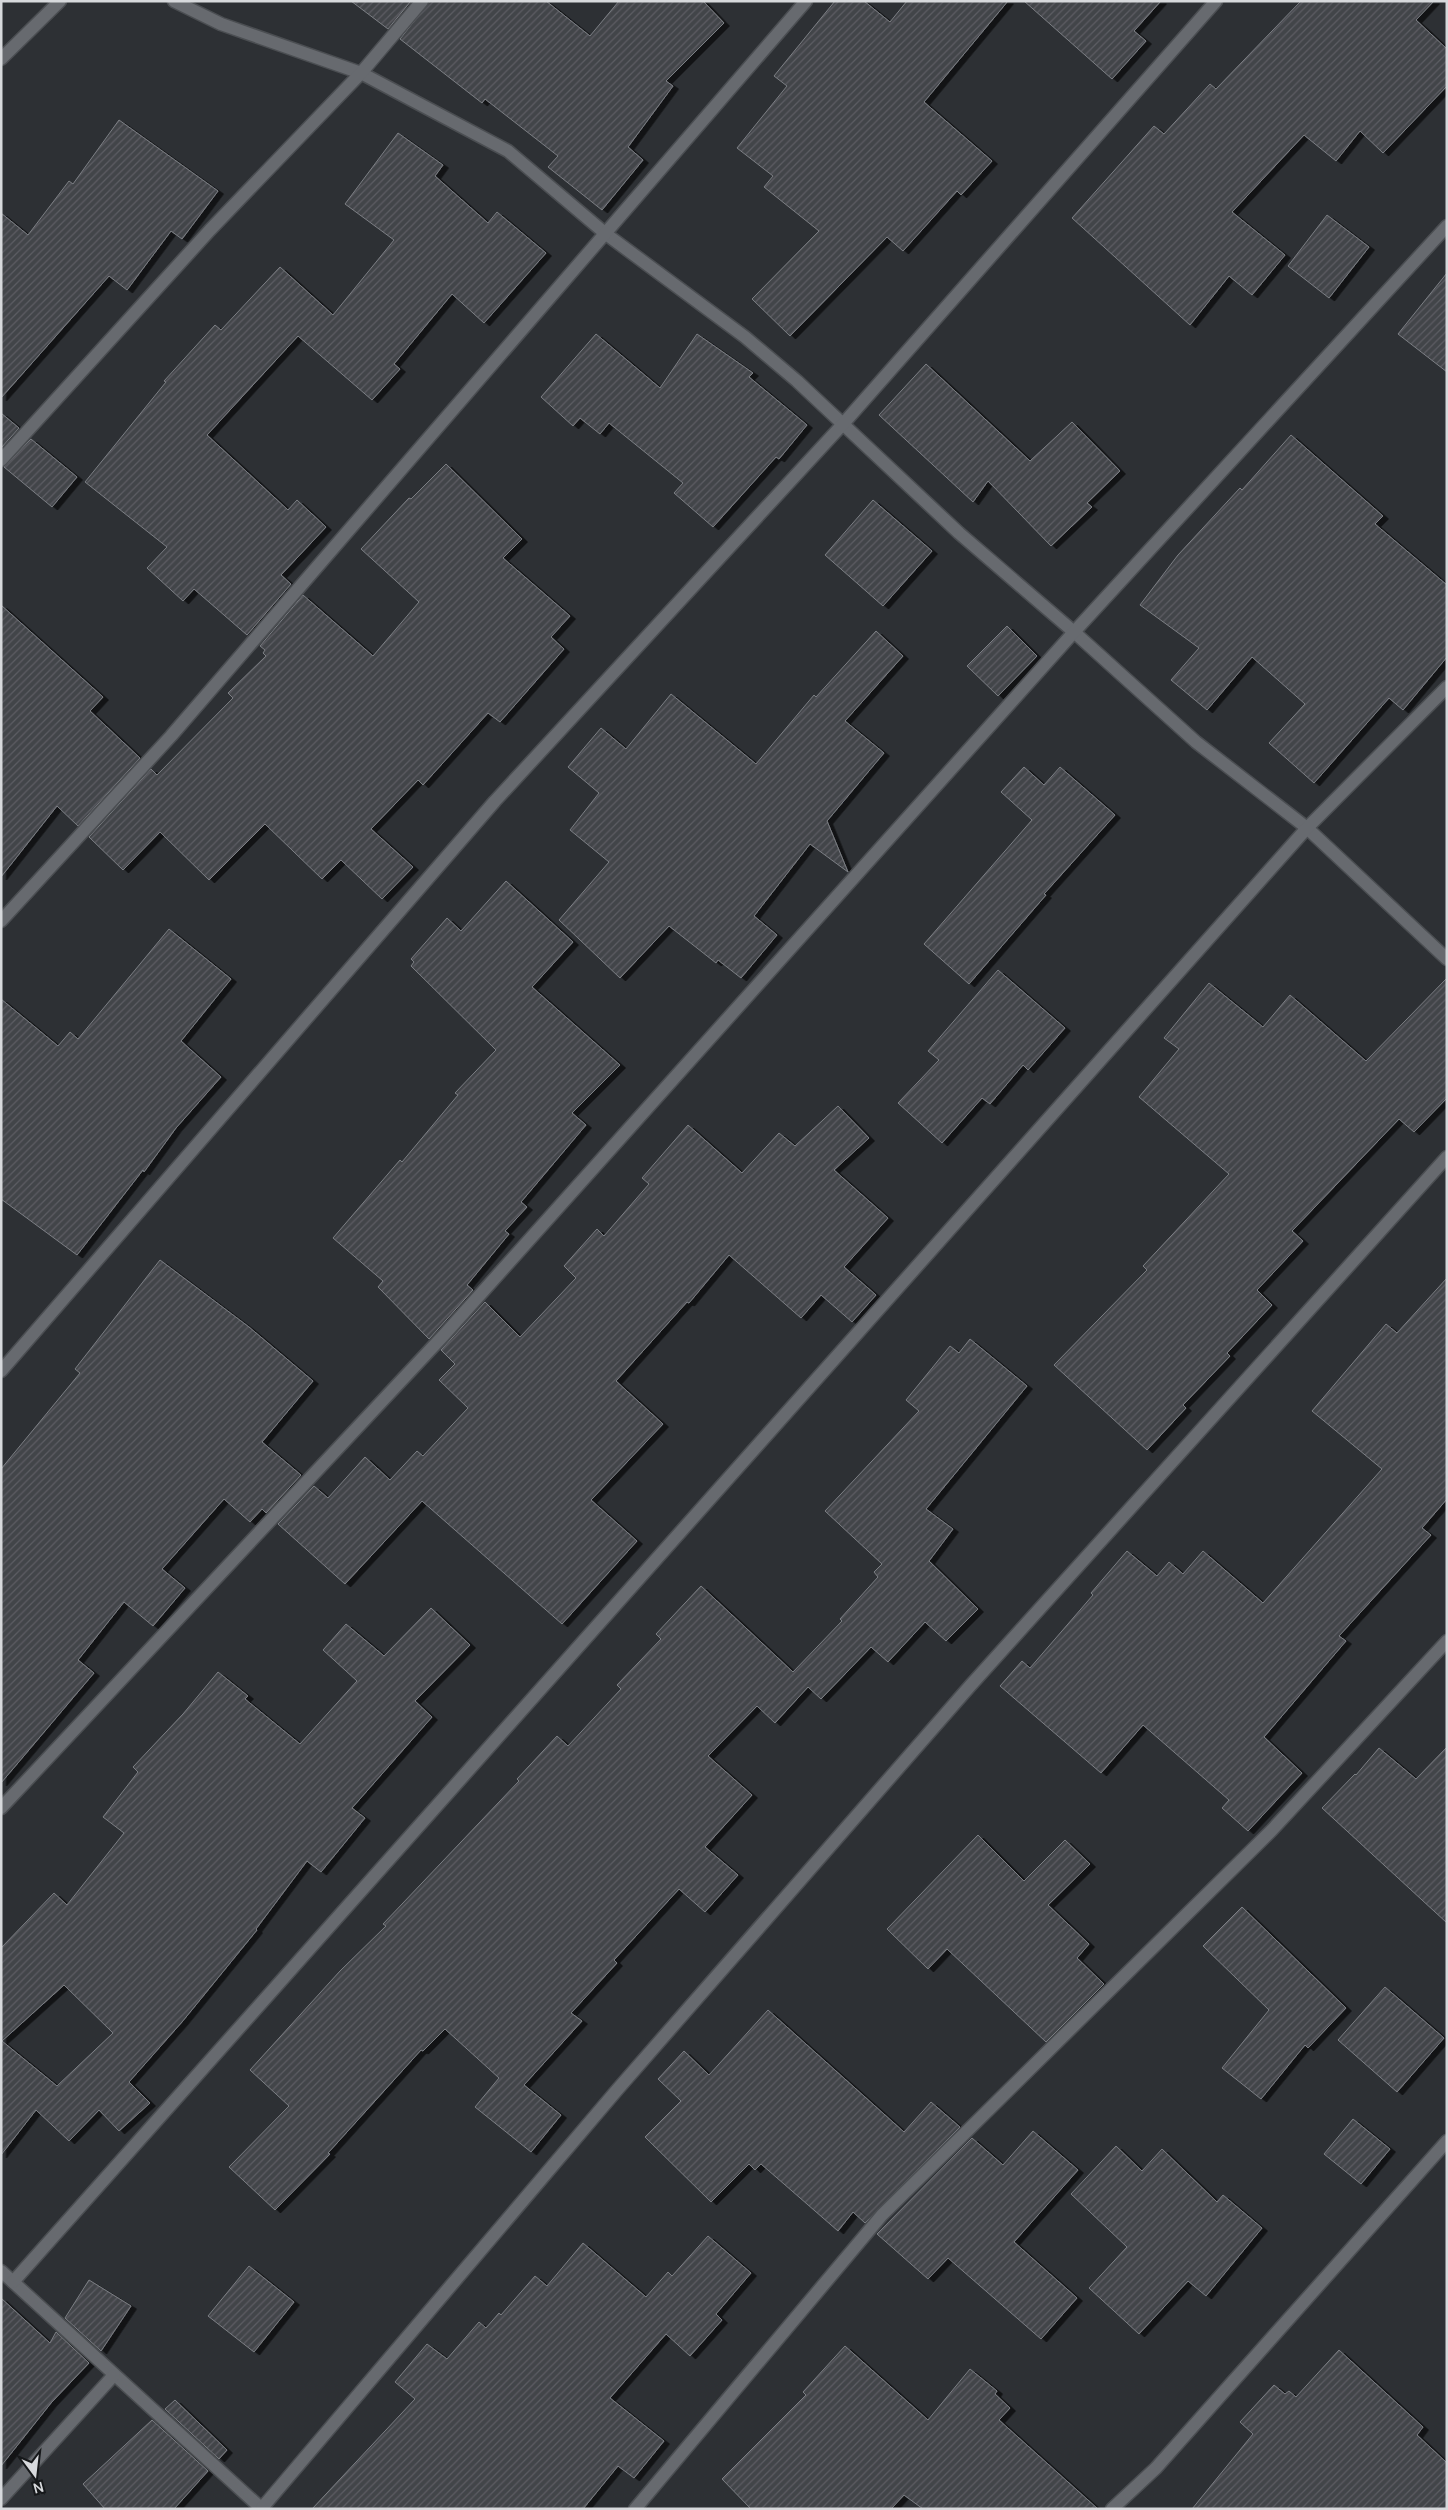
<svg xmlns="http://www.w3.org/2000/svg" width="1448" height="2510" font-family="Manrope,sans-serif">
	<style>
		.building { fill: url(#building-hatch); stroke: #7c7f84; fill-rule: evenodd; filter: url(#shadow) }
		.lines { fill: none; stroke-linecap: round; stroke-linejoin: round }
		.minor-casing { stroke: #4b4e52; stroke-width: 15 }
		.minor { stroke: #676a6f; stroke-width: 12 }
	</style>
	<defs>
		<pattern id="building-hatch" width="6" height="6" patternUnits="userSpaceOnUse" patternTransform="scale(1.25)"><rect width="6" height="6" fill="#424449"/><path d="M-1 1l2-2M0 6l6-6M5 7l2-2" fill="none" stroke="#5d5e63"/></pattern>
		<filter id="shadow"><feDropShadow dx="5.5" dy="3" stdDeviation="0" flood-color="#0009"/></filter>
	</defs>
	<rect width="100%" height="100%" fill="#2d3034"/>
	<g class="building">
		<polygon points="351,1 411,1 388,29"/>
		<polygon points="430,1 546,1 590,36 619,1 703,1 724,23 666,81 673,86 628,147 643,160 602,210 548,167 558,156 485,99 482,103 400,39"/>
		<polygon points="835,1 864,1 890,22 907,1 1008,1 924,102 992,161 961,195 957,191 903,251 887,237 790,336 752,299 819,231 764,187 773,176 737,148 787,86 774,76"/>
		<polygon points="1024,1 1161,1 1134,31 1146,41 1112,79"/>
		<polygon points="1301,1 1434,1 1416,20 1447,49 1447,86 1383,153 1360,131 1336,161 1304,135 1232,212 1285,255 1252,295 1229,276 1190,325 1072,218 1154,126 1164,134 1210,84 1216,89"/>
		<polygon points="119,120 218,191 182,239 171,231 127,290 109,276 1,398 1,213 28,235 69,181 73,184"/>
		<polygon points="398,133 443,165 435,176 488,223 497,212 546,253 484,323 452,294 394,364 400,369 372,400 298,336 207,435 288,510 297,500 326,527 281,575 291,584 247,635 194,589 183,601 147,568 167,547 85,482 166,382 164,381 215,325 221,330 280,267 333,315 394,240 345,204"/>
		<polygon points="1327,215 1369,247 1329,298 1288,266"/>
		<polygon points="1447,273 1447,372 1398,334"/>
		<polygon points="596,334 660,388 697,334 753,373 749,377 807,425 779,459 776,457 713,527 674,493 683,483 609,423 600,434 580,418 573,426 541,397"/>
		<polygon points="926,364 1030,461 1072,422 1120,471 1087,503 1092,507 1051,546 988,481 973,502 879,415"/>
		<polygon points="1,413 19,428 1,448"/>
		<polygon points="1291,435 1383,516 1375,524 1447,585 1447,657 1403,710 1389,698 1314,783 1269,743 1305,704 1252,657 1207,710 1171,680 1199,648 1140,605 1178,555 1240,488 1242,490"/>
		<polygon points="31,439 77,477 52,507 4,467"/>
		<polygon points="446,464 522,539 503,558 570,616 551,637 564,649 500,722 488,713 423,785 418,780 371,829 413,867 382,899 341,860 322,879 265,824 209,880 160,832 123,870 89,837 151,769 157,775 233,698 228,693 266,656 263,653 265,650 260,646 303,595 373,656 419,602 361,549 409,498 411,499"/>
		<polygon points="873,500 932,551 883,606 825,555"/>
		<polygon points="1,605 103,697 90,711 140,758 78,826 57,806 1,877"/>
		<polygon points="1007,626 1037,656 998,696 967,666"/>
		<polygon points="876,631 903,656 845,721 884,753 827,821 848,872 810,844 754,916 777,935 741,978 718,960 716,963 669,926 620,978 559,920 609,862 570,830 599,793 568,767 601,728 626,749 671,694 756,764 814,695 816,697"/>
		<polygon points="1024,767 1044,785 1060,767 1115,815 1044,894 1046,895 969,984 924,944 1032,820 1001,792"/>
		<polygon points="506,881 573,942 532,987 620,1065 572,1113 586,1125 521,1202 527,1207 505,1231 509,1234 467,1285 473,1290 429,1339 378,1287 383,1281 333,1238 400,1160 402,1162 458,1095 455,1093 496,1050 411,966 414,962 411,959 447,918 461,931"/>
		<polygon points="169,929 231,979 181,1041 221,1077 176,1128 144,1172 143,1170 77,1255 1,1199 1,999 58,1046 70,1032 78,1039"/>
		<polygon points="998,970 1065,1028 1028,1070 1023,1065 990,1104 982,1098 942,1143 898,1103 939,1060 928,1051"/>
		<polygon points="1447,978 1447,1098 1414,1132 1399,1119 1292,1231 1303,1241 1257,1290 1272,1305 1227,1353 1230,1356 1183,1405 1186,1408 1147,1450 1054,1365 1147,1270 1143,1266 1229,1174 1139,1097 1179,1049 1164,1038 1209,983 1263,1027 1290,995 1366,1061"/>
		<polygon points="838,1106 869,1138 834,1170 888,1218 844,1267 876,1295 852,1322 821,1295 801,1318 729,1255 689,1303 687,1302 616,1381 663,1424 591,1500 637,1541 562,1624 422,1501 345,1584 278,1524 314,1486 328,1498 365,1457 390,1480 417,1451 423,1456 468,1408 439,1380 455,1364 441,1350 485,1302 520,1337 576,1278 564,1266 597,1229 604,1236 649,1184 642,1178 688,1125 742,1173 779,1133 795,1146"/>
		<polygon points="160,1260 249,1327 313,1381 262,1442 301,1475 266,1513 262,1509 250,1522 224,1499 162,1569 185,1588 153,1626 124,1602 78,1660 94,1673 1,1783 1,1469 80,1373 75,1369"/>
		<polygon points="1447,1278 1447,1499 1422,1528 1431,1535 1339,1636 1346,1641 1264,1737 1302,1773 1248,1831 1222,1808 1229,1800 1143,1725 1101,1773 1000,1686 1022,1661 1030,1668 1093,1595 1091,1593 1127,1551 1157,1576 1169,1562 1183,1574 1203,1551 1263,1603 1382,1469 1312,1411 1386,1324 1397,1333"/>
		<polygon points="970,1339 1027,1386 926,1509 953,1529 929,1561 978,1609 946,1641 925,1622 888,1662 871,1647 821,1699 808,1687 775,1723 757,1706 708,1756 752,1795 705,1847 738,1875 705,1912 679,1889 614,1960 617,1963 571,2013 582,2021 524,2085 561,2115 531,2152 475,2107 499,2078 445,2029 423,2051 421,2050 328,2153 330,2154 275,2210 229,2167 289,2106 250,2070 340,1971 386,1926 383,1924 519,1781 517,1779 557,1736 568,1746 621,1689 617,1685 661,1639 656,1634 701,1586 793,1672 842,1621 840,1619 878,1577 874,1572 882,1564 825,1511 919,1411 906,1400 950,1346 959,1353"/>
		<path d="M431 1608 470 1645 415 1701 432 1717 352 1808 365 1818 321 1872 307 1861 256 1929 257 1930 182 2022 129 2082 150 2103 119 2131 99 2110 69 2141 36 2110 1 2155V1948L54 1893 67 1905 124 1833 103 1817 138 1772 133 1767 183 1714 218 1672 248 1696 245 1699 300 1744 357 1681 323 1650 346 1624 384 1656ZM64 1985 113 2033 57 2086 2 2041Z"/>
		<polygon points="1447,1747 1447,1923 1322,1808 1355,1774 1356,1775 1379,1748 1416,1779"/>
		<polygon points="978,1835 1024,1881 1065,1840 1090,1864 1048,1905 1089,1944 1077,1958 1104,1984 1046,2042 947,1949 928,1969 887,1929"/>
		<polygon points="1242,1907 1346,2008 1308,2048 1305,2045 1261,2099 1222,2068 1269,2010 1203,1946"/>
		<polygon points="1385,1987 1444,2038 1397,2092 1338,2040"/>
		<polygon points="768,2010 904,2132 931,2102 960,2127 865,2223 853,2212 838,2231 761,2164 755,2170 749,2164 711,2202 645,2137 681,2101 658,2079 684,2051 709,2075"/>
		<polygon points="1353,2119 1390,2149 1361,2184 1324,2154"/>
		<polygon points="1033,2131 1078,2170 1014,2242 1077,2298 1041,2339 948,2258 928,2279 877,2234 972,2138 1003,2165"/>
		<polygon points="1116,2146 1142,2171 1162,2149 1217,2202 1223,2195 1262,2228 1206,2296 1188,2281 1139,2334 1089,2288 1127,2247 1071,2194"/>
		<polygon points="708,2236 751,2273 716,2314 722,2320 690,2356 666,2334 610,2398 664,2441 634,2478 618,2466 583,2509 312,2509 415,2399 395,2382 427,2344 447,2359 479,2322 486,2328 499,2313 501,2315 535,2276 547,2286 583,2243 646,2297 668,2272 672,2276"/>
		<polygon points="249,2266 294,2302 254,2352 208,2316"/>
		<polygon points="89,2280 131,2306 101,2351 65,2318"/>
		<polygon points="1,2298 50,2343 56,2332 89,2363 51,2403 1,2466"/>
		<polygon points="845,2346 928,2420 970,2369 997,2391 995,2394 1010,2408 999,2420 1098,2509 923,2509 904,2495 891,2509 751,2509 722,2479 806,2395 803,2392"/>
		<polygon points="1339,2350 1423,2427 1417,2435 1447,2463 1447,2509 1192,2509 1253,2434 1240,2422 1274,2385 1285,2394 1289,2391 1296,2397"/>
		<polygon points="175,2400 227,2450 219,2459 165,2409"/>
		<polygon points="152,2420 208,2471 174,2509 105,2509 83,2484"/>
	</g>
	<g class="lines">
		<defs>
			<g id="minor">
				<polyline points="174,1 221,24 361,73 508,151 606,234 745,337 797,381 959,533 1074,632 1196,742 1307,828 1447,959"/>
				<polyline points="1,59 60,1"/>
				<polyline points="1,460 210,230 361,73 422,1"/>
				<polyline points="1,921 171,736 806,1"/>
				<polyline points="1,1371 495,801 843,424 1216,1"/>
				<polyline points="1,1808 443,1336 1074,632 1447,226"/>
				<polyline points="1,2271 262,2509"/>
				<polyline points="13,2282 1307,828 1447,687"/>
				<polyline points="1,2499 114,2375"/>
				<polyline points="262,2508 617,2090 970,1686 1447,1157"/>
				<polyline points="635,2509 882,2215 1272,1830 1447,1641"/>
				<polyline points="1112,2509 1156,2468 1447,2141"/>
			</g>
		</defs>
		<use href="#minor" class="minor-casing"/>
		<use href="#minor" class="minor"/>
	</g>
	<rect width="1448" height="2510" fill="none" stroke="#d7d9dc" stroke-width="5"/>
	<g transform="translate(35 2475) rotate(165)" stroke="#16181a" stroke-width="4" paint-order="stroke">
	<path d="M0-4L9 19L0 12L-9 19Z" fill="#d7d9dc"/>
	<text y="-8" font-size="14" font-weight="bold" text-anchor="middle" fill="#d7d9dc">N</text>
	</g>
</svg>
